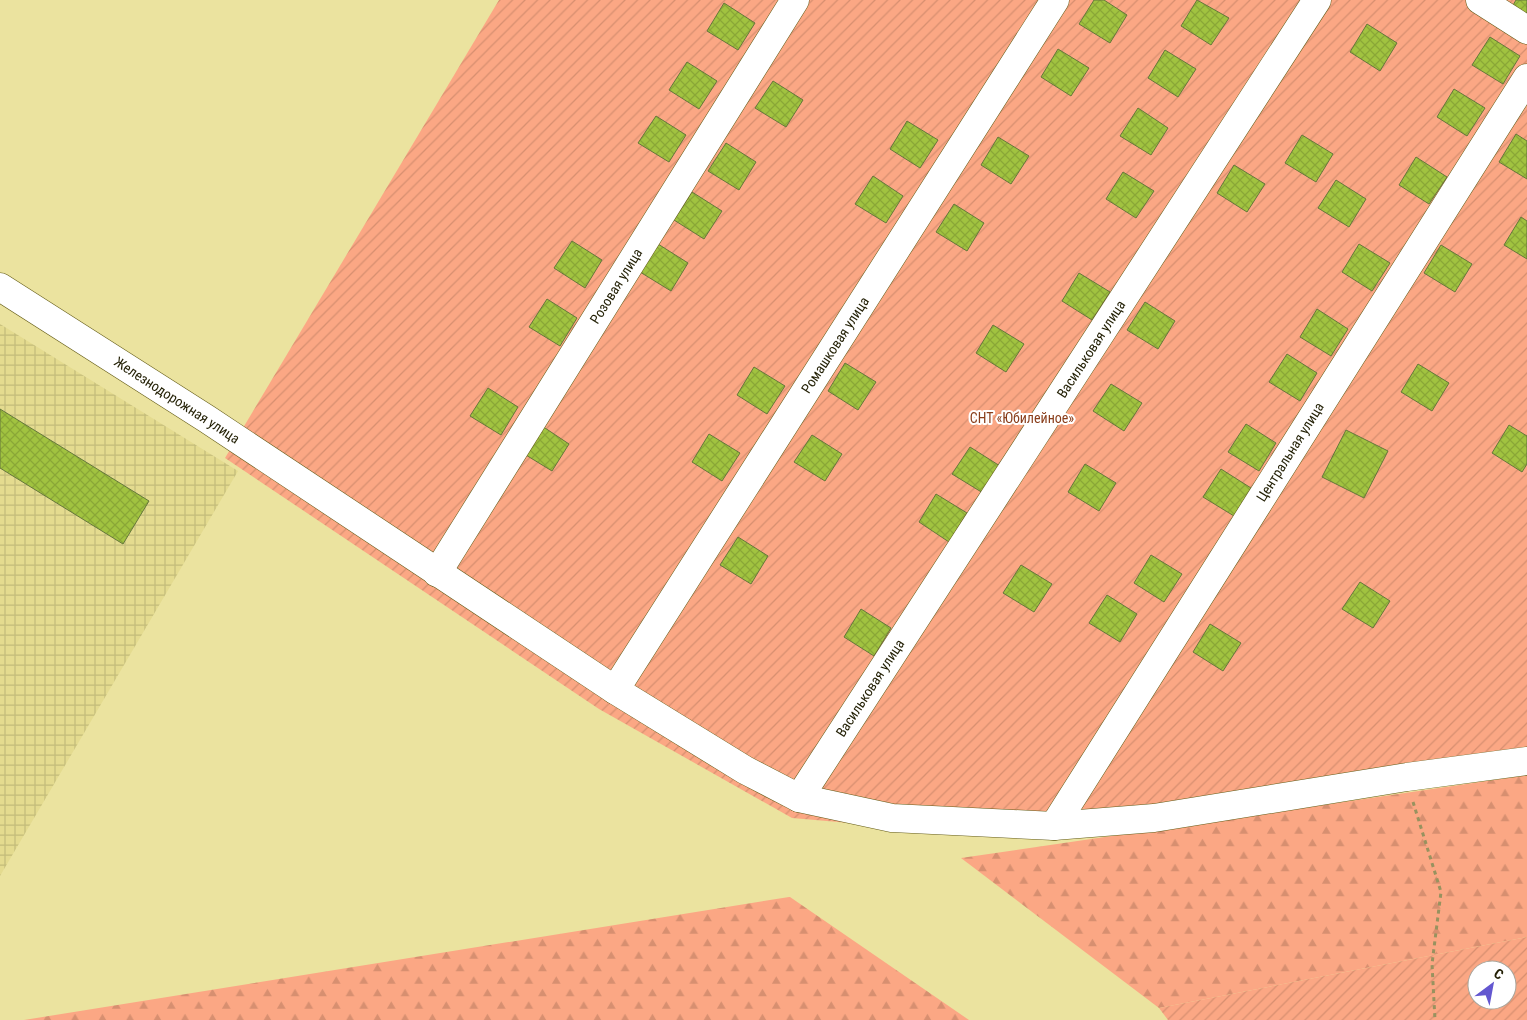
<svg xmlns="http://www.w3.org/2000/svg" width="1527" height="1020" font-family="'Roboto Condensed',sans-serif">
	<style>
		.industrial { fill: url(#industrial-grid) }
		.forest { fill: url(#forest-firs) }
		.garden { fill: url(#garden-furrows); fill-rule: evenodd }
		.building { fill: url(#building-cross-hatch); stroke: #65773b }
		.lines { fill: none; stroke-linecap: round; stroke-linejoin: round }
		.minor-casing { stroke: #645c17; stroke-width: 29 }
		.path { stroke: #98925f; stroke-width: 3; stroke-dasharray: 4 4; stroke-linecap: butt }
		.minor { stroke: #fff; stroke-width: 28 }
		.labels { text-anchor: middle; stroke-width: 4; stroke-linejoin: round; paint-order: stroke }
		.street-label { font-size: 14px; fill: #221f04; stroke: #fff }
		.park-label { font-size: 14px; fill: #893d1a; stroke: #fff }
	</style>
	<defs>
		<pattern id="industrial-grid" width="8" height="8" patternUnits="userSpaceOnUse" patternTransform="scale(1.25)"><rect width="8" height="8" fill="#e4db8f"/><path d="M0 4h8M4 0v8" fill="none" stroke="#c3bc7a"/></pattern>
		<pattern id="forest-firs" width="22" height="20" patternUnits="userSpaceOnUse" patternTransform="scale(1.25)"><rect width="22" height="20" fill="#fba784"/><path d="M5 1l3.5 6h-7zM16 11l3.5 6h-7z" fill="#d78f70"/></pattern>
		<pattern id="garden-furrows" width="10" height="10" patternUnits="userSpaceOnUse" patternTransform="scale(1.25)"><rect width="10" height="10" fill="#fba784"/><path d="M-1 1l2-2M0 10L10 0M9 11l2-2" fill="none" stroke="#d78f70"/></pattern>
		<pattern id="building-cross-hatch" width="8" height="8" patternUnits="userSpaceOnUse" patternTransform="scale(1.25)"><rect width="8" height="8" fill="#a1c340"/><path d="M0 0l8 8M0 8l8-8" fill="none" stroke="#8aa737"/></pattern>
	</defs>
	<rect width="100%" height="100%" fill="#ebe39f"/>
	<polygon class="industrial" points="0,324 238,471 0,876"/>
	<g class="forest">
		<polygon points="1527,775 1527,937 1159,1008 961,858"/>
		<polygon points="790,897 969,1020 24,1020 789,897"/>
	</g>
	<g class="garden">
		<polygon points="499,0 1527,0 1527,766 1035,839 792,818 599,709 225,458"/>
		<path d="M1527 937V1020H1168L1159 1008ZM1477 970H1507V1000H1477Z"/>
	</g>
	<g class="building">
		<polygon points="1094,0 1104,0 1127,15 1110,43 1079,24"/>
		<polygon points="1197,0 1229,18 1211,45 1181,26"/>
		<polygon points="1516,0 1527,0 1527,16 1512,7"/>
		<polygon points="724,3 755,23 738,50 707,31"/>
		<polygon points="1367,24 1397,43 1380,71 1350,52"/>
		<polygon points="1490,37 1520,56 1503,84 1472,65"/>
		<polygon points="1058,49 1089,68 1071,96 1041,77"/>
		<polygon points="1165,50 1196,69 1178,97 1148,78"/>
		<polygon points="687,62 717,81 699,109 669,90"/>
		<polygon points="773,81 803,100 786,127 755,108"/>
		<polygon points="1454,89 1485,108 1467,136 1437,117"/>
		<polygon points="1138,108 1168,128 1151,155 1120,136"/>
		<polygon points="656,116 686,135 669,162 638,143"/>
		<polygon points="907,121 938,140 920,168 890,149"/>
		<polygon points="1516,134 1527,141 1527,179 1499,162"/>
		<polygon points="1302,135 1333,154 1316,182 1285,163"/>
		<polygon points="998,137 1029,156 1011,184 981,165"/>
		<polygon points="726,143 756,162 739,190 708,171"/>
		<polygon points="1416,157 1447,177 1429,204 1399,185"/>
		<polygon points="1234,165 1265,184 1247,212 1217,193"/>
		<polygon points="1123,172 1154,191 1136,218 1106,199"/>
		<polygon points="873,176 903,196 886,223 855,204"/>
		<polygon points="1336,180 1366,199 1349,227 1318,208"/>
		<polygon points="692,192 722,211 704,239 674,220"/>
		<polygon points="954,204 984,223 967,251 936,232"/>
		<polygon points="1521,217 1527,221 1527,259 1504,245"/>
		<polygon points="572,241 602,260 585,288 554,268"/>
		<polygon points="658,244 688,263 671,291 640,272"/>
		<polygon points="1359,244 1390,263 1372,291 1342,272"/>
		<polygon points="1441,245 1472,264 1455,292 1424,273"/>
		<polygon points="1079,273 1110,292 1092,320 1062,301"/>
		<polygon points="547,299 577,318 560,346 529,327"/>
		<polygon points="1145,302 1175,321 1158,349 1127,330"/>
		<polygon points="1317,309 1348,329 1331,356 1300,337"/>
		<polygon points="993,325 1024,344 1006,372 976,353"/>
		<polygon points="1287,354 1317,373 1300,401 1269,382"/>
		<polygon points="845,363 876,382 858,410 828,391"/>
		<polygon points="1418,364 1449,383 1432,411 1401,392"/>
		<polygon points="754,367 785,386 767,414 737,395"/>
		<polygon points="1111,384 1142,403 1124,431 1093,411"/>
		<polygon points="488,388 518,407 501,435 470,416"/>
		<polygon points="0,409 149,501 123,544 0,468"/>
		<polygon points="539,424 569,444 552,471 521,452"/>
		<polygon points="1246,424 1276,443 1259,471 1228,452"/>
		<polygon points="1509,425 1527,436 1527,464 1522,472 1492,453"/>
		<polygon points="1346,430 1388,451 1364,498 1322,477"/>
		<polygon points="709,434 740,453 722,481 692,462"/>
		<polygon points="812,435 842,454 825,481 794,462"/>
		<polygon points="970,447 1000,466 983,493 952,474"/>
		<polygon points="1085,464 1116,483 1099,511 1068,492"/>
		<polygon points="1221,469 1251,488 1234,516 1203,497"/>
		<polygon points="936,494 967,513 949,542 919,522"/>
		<polygon points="738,537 768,556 751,584 720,565"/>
		<polygon points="1151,555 1182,574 1164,602 1134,583"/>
		<polygon points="1021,565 1052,584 1034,612 1003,593"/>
		<polygon points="1360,582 1390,601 1373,628 1342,609"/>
		<polygon points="1107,595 1137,614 1120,642 1089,623"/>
		<polygon points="861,609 891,628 874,656 844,637"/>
		<polygon points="1210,624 1241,643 1223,671 1193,652"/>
	</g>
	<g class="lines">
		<defs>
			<g id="minor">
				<polyline points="1480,0 1527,30"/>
				<polyline points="0,287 207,419 615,690 745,770 799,798 892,818 1054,826 1154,818 1407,777 1527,761"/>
				<polyline points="437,573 795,0"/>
				<polyline points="615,690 1055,0"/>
				<polyline points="799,798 1317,0"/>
				<polyline points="1054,826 1527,78"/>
			</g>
		</defs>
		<use href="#minor" class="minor-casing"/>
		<polyline class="path" points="1413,802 1441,892 1432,964 1435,1020"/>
		<use href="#minor" class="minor"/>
	</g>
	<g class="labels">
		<g class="street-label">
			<text transform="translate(616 286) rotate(-58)" y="5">Розовая улица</text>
			<text transform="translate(835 345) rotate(-57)" y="5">Ромашковая улица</text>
			<text transform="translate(1091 349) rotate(-57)" y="5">Васильковая улица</text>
			<text transform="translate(177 400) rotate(33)" y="5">Железнодорожная улица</text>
			<text transform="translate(1290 452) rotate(-58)" y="5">Центральная улица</text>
			<text transform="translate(870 688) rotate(-57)" y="5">Васильковая улица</text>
		</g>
		<g class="park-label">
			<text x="1022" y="423">СНТ «Юбилейное»</text>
		</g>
	</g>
	<g transform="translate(1492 985) rotate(32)"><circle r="24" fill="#ffffff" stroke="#a7a59b"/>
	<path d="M0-4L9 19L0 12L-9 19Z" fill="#6357d0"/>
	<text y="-8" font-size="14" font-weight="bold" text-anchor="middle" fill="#221f04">С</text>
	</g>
</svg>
